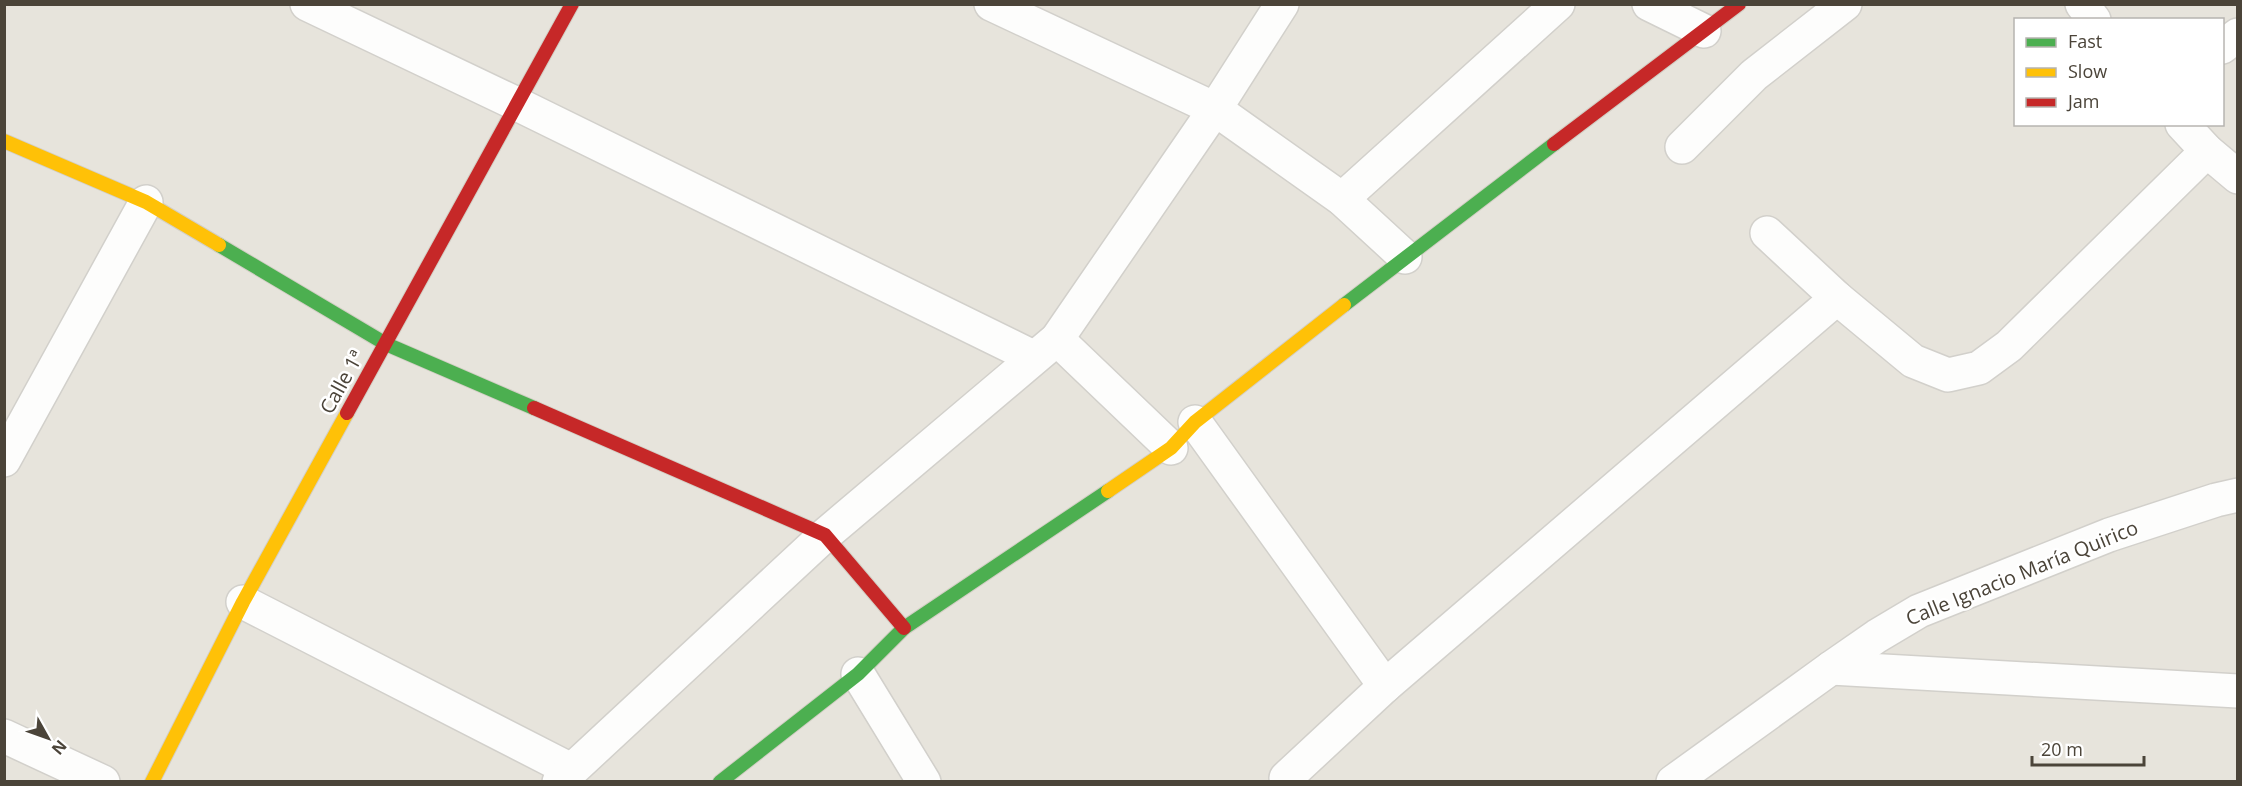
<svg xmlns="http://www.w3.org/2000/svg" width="2242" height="786" font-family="'Open Sans',sans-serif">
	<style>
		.residential { fill: #e7e4dc; fill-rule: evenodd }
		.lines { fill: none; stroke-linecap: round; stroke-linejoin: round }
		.street-casing { stroke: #d2d0cb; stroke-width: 36 }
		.fast-casing { stroke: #d3cfc5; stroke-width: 16 }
		.slow-casing { stroke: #d3cfc5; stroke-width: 16 }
		.jam-casing { stroke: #d3cfc5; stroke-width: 16 }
		.street { stroke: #fdfdfc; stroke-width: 33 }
		.fast { stroke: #4caf50; stroke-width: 14 }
		.slow { stroke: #ffc107; stroke-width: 14 }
		.jam { stroke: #c62828; stroke-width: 14 }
		.labels { text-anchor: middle; stroke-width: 5; stroke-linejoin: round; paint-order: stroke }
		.street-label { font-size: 20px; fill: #4b4439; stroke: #fff }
	</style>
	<rect width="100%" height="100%" fill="#f4f2ee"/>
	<path class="residential" d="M5 5H2237V781H5ZM2016 20H2222V124H2016Z"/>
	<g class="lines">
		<defs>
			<g id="street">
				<polyline points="307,4 517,104 1033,357"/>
				<polyline points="991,4 1215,109 1342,199 1405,257"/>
				<polyline points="1649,4 1704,31"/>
				<polyline points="2082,4 2094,20"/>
				<polyline points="2222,47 2238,35"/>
				<polyline points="2182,124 2207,151 2238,177"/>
				<polyline points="1682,147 1754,75 1845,4"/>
				<polyline points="1342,199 1558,4"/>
				<polyline points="1767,233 1837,298 1913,361 1948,375 1979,368 2009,346 2207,151"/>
				<polyline points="1057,339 1171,448"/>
				<polyline points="1195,422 1385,686"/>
				<polyline points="4,460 146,202"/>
				<polyline points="243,602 571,770"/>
				<polyline points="1831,668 2238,691"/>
				<polyline points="858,674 924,782"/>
				<polyline points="4,736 103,782"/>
				<polyline points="1286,778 1385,686 1837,298"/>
				<polyline points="559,782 825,535 1057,339 1215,109 1282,4"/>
				<polyline points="1673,782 1831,668 1877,636 1919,611 2109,535 2216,500 2238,495"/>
			</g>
			<g id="fast">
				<polyline points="219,245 386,344 534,408"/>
				<polyline points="1344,305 1554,144"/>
				<polyline points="720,782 858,674 904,628 1108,491"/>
			</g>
			<g id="slow">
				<polyline points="4,141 146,202 219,245"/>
				<polyline points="1108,491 1171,448 1195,422 1344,305"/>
				<polyline points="152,782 243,602 347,413"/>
			</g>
			<g id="jam">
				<polyline points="1554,144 1739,4"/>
				<polyline points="534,408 825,535 904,628"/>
				<polyline points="347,413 572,4"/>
			</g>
		</defs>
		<use href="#street" class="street-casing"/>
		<use href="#fast" class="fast-casing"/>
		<use href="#slow" class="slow-casing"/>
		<use href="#jam" class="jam-casing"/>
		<use href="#street" class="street"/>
		<use href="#fast" class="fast"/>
		<use href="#slow" class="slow"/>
		<use href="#jam" class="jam"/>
	</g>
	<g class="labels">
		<g class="street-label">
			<text transform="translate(342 382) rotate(-61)" y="7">Calle 1ª</text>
			<text transform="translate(2022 573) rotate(-22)" y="7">Calle Ignacio María Quirico</text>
		</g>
	</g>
	<rect width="2242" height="786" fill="none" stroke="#4b4439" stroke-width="12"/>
	<rect x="2014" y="18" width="210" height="108" fill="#ffffff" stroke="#b7b4b0" stroke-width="1.5"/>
	<rect x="2026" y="38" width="30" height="9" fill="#4caf50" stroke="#b7b4b0" stroke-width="1.5"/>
	<text x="2068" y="48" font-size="18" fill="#4b4439">Fast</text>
	<rect x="2026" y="68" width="30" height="9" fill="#ffc107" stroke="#b7b4b0" stroke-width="1.5"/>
	<text x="2068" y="78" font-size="18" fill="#4b4439">Slow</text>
	<rect x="2026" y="98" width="30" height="9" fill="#c62828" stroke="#b7b4b0" stroke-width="1.5"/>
	<text x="2068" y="108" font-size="18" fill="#4b4439">Jam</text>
	<g transform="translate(48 738) rotate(130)" stroke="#ffffff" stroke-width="4.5" paint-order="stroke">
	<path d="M0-4.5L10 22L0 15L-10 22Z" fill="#4b4439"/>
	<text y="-9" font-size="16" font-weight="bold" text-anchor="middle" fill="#4b4439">N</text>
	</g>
	<path d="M2032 756v9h112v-9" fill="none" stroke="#4b4439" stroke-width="3"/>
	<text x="2041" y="756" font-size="18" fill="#4b4439" stroke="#ffffff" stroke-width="4.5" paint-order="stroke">20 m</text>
</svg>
